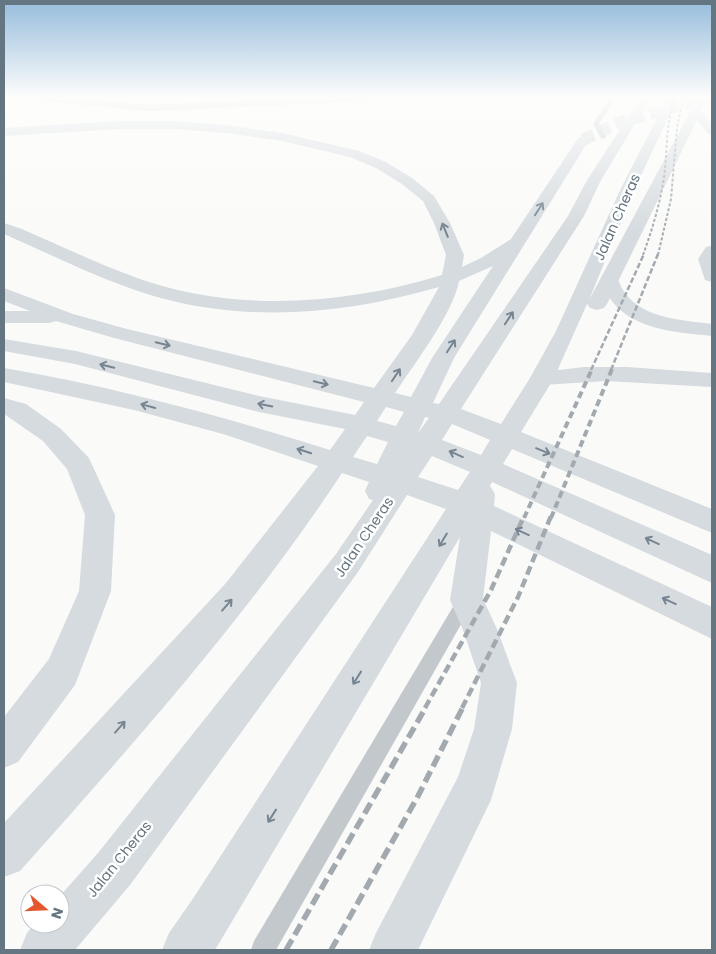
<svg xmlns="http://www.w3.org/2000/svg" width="716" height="954" font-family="Poppins,sans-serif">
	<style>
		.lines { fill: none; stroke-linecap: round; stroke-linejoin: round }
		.highway-tunnel { stroke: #d5d9db; stroke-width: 12; stroke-dasharray: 12 6; stroke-linecap: butt }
		.lane { fill: #c3c8cc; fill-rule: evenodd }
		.street { fill: #c3c8cc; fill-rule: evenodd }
		.secondary { fill: #d6dbdf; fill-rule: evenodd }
		.highway { fill: #d6dbdf; fill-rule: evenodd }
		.rail-far4 { stroke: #a2aab0; stroke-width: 2; stroke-dasharray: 3 2; stroke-linecap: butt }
		.rail-far3 { stroke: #a2aab0; stroke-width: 2.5; stroke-dasharray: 5.5 2.5; stroke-linecap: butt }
		.rail-far2 { stroke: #a2aab0; stroke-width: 4; stroke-dasharray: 7 4; stroke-linecap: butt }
		.rail-far1 { stroke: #a2aab0; stroke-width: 4.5; stroke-dasharray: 9 4.5; stroke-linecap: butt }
		.rail { stroke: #a2aab0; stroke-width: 5.5; stroke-dasharray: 12 5.5; stroke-linecap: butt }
		.wall { fill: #929a9f }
		.shaded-wall { fill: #777d82 }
		.oneway { stroke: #768591 }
		.labels { text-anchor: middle; stroke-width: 5; stroke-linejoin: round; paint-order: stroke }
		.street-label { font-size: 14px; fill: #657683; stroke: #fff }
	</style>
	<rect width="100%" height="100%" fill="#fafaf8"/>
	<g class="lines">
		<polyline class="highway-tunnel" points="583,140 620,122 712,97"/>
		<g class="lane">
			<polygon points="239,97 249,97 250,104 245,105 244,99"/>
			<polygon points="611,97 616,97 599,124 606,137 603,139 600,137 593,124"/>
			<polygon points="466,593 472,595 474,600 472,605 276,950 251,950 254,941 460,595"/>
		</g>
		<polygon class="street" points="27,97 69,97 148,105 314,97 397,97 392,100 148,111 32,100"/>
		<g class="secondary">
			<path d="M609 274 616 276C619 281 621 288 625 293 644 319 683 320 712 324V336C666 331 619 329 600 280L602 276Z"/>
			<polygon points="584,367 627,367 712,373 712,387 606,381 542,385 534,383 530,378 534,373"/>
		</g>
		<g class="highway">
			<path d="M641 97H651L600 182 584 216 461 409 501 424 530 378 556 331 621 188 668 97H678L635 188 589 300 698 97H708L702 111 712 124V135L708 134 697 120 607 304 604 308 597 310 590 308 587 304 554 378 521 432 712 509V533L512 449 503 464 712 555V583L492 482 490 486 495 494 494 506 712 607V639L491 531 483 599 497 629 517 683 512 729 491 800 418 950H369L376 933 458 777 474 729 481 683 463 630 450 600 460 537 215 950H162L169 933 192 900 446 509 407 495 358 572 130 885 75 950H20L27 933 35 924H60V896L98 853 336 554 373 500 369 499 365 491 369 482 342 473C248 616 133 744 20 871L4 877V823L226 583 318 466 223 434 134 410 4 382V368C115 387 222 416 330 450L345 429 259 412 75 364 4 351V339L76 351 259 396 355 415 364 402 114 338 56 321 49 323H4V311H30L4 301V288L73 314 127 329 374 388 412 335 439 287C343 315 240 324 144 293 95 277 50 254 4 234V223C19 227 35 235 49 241 78 254 107 267 137 278 234 313 344 305 442 275L446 255 434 223 423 201 402 184 376 168 350 157 282 141 225 133 174 129H120L4 136V128L120 121H174L225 125 282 133 359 151 386 162 412 178 434 196 450 223 464 255 462 267 481 258 511 239 579 137H587L589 140 454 358 433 403 439 404 568 216 586 182ZM493 266 432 358 411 397 395 393C413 366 454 312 459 281ZM386 407 404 412 396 426 377 421ZM425 417 429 418 418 433ZM452 424 490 440 481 455 442 440ZM367 436 388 442 377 464 353 457ZM432 456 470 472 458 490 418 477Z"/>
			<polygon points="712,246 712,282 705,280 698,259 706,247"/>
			<polygon points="4,398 26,404 61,429 89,458 115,515 111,591 80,672 75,685 18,762 4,768 4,717 49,659 79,591 85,515 67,469 43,441 4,414"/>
		</g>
		<g class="rail-far4">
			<path d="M643 255C652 230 660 204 664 177 668 149 665 123 676 97"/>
			<polyline points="658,255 671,199 677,127 684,97"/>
		</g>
		<g class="rail-far3">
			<polyline points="591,370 644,254"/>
			<polyline points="611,370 658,254"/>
		</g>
		<g class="rail-far2">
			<polyline points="524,518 592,369"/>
			<polyline points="551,518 612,369"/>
		</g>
		<g class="rail-far1">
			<polyline points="425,708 491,590 524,516"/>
			<polyline points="462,708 518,597 551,516"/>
		</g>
		<g class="rail">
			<polyline points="286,950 426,707"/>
			<polyline points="331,950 417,798 463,707"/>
		</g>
	</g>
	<polygon class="wall" points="137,97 172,97 166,100"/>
	<polygon class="shaded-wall" points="165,97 172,97 166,100"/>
	<defs><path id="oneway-shaft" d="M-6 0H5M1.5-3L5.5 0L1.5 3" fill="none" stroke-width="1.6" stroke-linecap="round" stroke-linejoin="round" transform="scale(1.25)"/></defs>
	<g class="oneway">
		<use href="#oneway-shaft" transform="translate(539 209) rotate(-57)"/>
		<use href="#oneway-shaft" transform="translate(445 230) rotate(-112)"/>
		<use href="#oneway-shaft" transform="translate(509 318) rotate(-57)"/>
		<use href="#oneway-shaft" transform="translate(163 344) rotate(14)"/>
		<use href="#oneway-shaft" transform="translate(451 346) rotate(-57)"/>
		<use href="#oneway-shaft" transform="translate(107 366) rotate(-166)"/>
		<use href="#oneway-shaft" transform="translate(396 375) rotate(-56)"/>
		<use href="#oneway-shaft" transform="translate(321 383) rotate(14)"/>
		<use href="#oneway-shaft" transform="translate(265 405) rotate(-169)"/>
		<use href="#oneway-shaft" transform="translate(148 406) rotate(-165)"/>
		<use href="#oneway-shaft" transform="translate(304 451) rotate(-162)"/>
		<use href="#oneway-shaft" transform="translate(543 451) rotate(22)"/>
		<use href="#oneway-shaft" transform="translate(456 454) rotate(-156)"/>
		<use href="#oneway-shaft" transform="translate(522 532) rotate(-155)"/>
		<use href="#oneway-shaft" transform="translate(443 540) rotate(121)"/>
		<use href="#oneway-shaft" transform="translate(652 541) rotate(-155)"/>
		<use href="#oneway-shaft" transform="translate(669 601) rotate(-155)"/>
		<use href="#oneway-shaft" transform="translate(227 605) rotate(-49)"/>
		<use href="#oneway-shaft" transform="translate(357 678) rotate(122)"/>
		<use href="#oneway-shaft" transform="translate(120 727) rotate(-49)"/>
		<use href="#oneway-shaft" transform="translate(272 816) rotate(122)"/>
	</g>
	<linearGradient id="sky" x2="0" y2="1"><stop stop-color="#96bcdc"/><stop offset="0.42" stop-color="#fdfdfc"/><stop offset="1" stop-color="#fdfdfc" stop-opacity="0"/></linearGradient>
	<rect width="716" height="231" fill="url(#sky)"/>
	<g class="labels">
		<g class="street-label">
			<text transform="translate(617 217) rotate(-66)" y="5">Jalan Cheras</text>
			<text transform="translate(364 537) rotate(-56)" y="5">Jalan Cheras</text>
			<text transform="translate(119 859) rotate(-51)" y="5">Jalan Cheras</text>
		</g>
	</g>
	<rect width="716" height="954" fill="none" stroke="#657683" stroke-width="10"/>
	<g transform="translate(45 909) rotate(109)"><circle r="24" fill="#ffffff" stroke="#c1c8cd"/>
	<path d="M0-4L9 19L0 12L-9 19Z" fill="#e4572e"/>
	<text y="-8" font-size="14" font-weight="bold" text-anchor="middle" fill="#657683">N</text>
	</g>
</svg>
